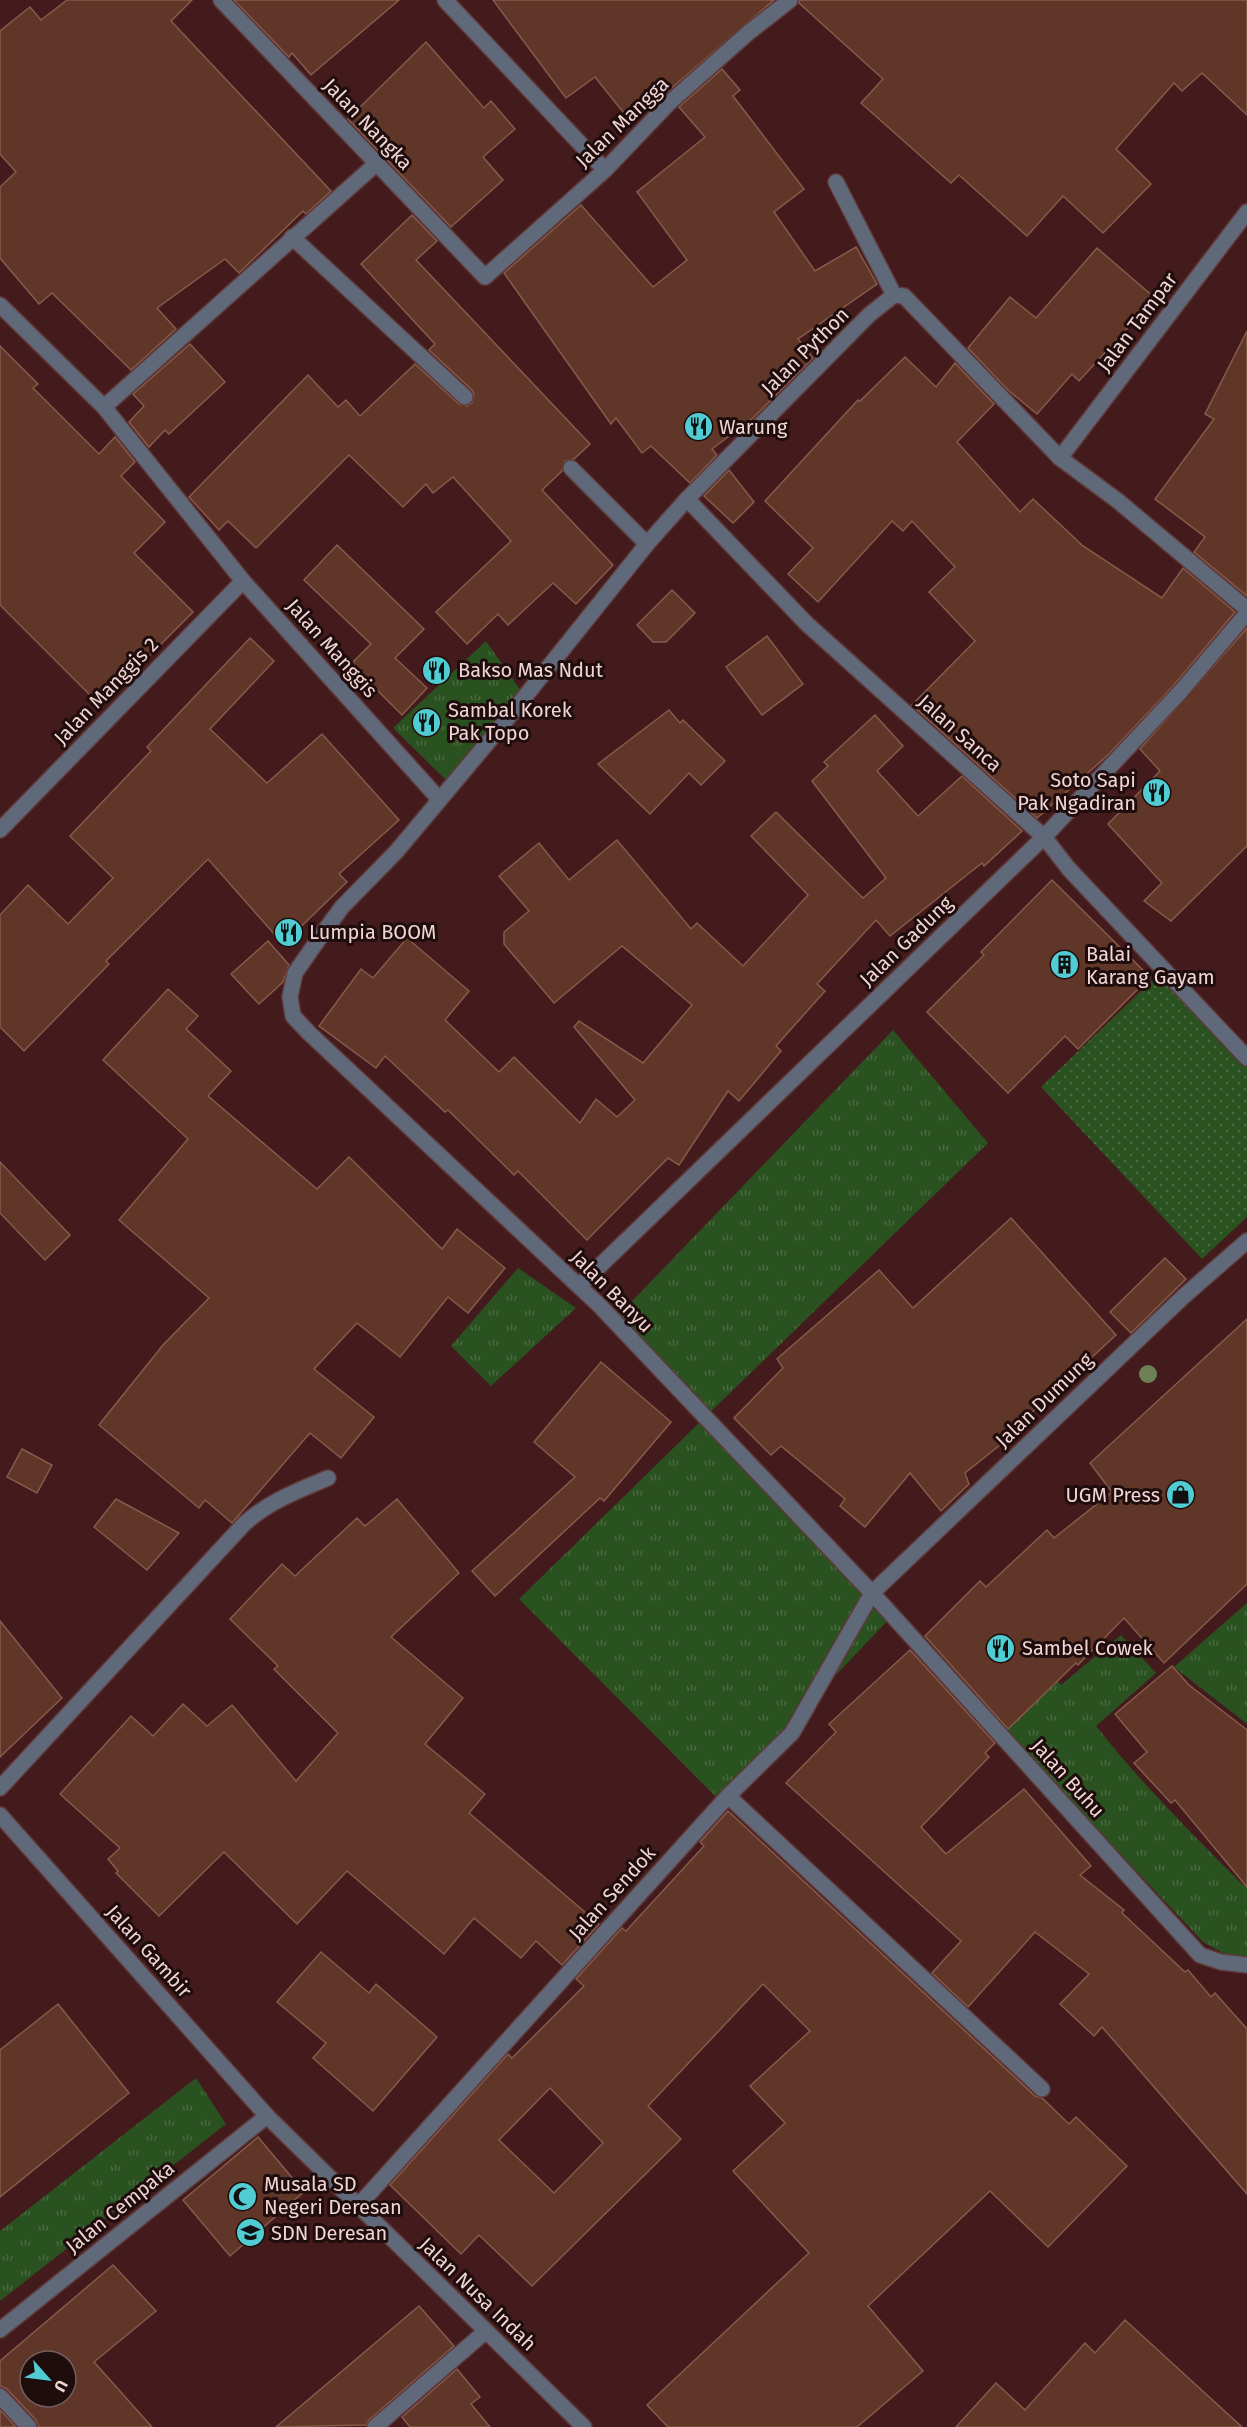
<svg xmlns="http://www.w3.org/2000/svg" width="1247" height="2427" font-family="'Fira Sans',sans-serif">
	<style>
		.grass { fill: url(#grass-tufts) }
		.park { fill: url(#park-dots) }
		.building { fill: #5f3627; stroke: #875b4b; stroke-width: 1.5; fill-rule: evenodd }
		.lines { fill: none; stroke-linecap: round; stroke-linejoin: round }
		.minor-casing { stroke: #60393a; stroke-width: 18 }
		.minor { stroke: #5f697a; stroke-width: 15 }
		.tree { fill: #6e8154 }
		.labels { text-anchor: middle; stroke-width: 6; stroke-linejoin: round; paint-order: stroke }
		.street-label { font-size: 20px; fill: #f1d4d4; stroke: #1f0d0d }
		.poi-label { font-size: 20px; fill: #f1d4d4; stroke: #1f0d0d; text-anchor: start }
	</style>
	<defs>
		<pattern id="grass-tufts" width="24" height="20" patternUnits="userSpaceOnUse" patternTransform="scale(1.5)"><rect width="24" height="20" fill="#2a5120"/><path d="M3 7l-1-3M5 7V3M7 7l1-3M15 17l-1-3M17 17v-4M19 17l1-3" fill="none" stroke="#496940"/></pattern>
		<pattern id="park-dots" width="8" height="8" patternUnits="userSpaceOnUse" patternTransform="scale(1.5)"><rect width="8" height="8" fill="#2a5120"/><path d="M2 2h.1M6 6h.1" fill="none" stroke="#496940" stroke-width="1.8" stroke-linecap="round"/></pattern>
	</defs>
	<rect width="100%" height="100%" fill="#441b1d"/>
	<g class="grass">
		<polygon points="486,641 523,694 447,781 393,728"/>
		<polygon points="893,1030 988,1143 699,1423 893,1615 718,1799 519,1599 699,1423 613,1321"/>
		<polygon points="518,1268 576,1308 491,1386 451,1346"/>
		<polygon points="1247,1603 1247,1724 1174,1667"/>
		<path d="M1121 1635 1156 1673 1096 1726C1140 1782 1192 1834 1243 1885L1247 1882V1957H1230L1203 1942 974 1698 1028 1648 1061 1685Z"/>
		<polygon points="196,2078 226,2124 0,2301 0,2231"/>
	</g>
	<polygon class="park" points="1163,970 1247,1066 1247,1217 1202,1259 1041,1087"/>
	<g class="building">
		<polygon points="67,0 192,0 171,21 331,191 306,214 303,211 239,273 225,259 157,308 176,329 131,370 52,293 39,304 0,258 0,187 16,172 0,154 0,31 30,7 41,20"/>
		<polygon points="234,0 399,0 311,75 292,53 289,57"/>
		<polygon points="493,0 774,0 667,92 664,89 627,117 595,77 566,98"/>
		<polygon points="800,0 1247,0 1247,115 1202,73 1182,91 1174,83 1116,149 1151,184 1103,233 1063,196 1027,236 959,175 951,183 861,103 883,79 799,3"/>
		<polygon points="426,42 484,108 491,101 515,129 483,157 503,180 451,227 348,119"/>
		<polygon points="722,69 740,90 733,96 804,189 774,212 815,271 856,247 877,284 798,339 813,358 753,418 712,449 717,455 690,483 651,446 642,453 616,418 611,424 504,273 581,205 653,287 687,260 637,192 705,137 679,107"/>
		<polygon points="412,215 437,241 416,260 590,444 574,459 565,461 562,471 542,490 613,565 576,604 553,583 508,625 498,614 467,644 436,612 511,541 453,477 433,493 426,484 403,507 349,455 256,548 228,521 219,530 189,497 308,375 338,407 346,400 360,416 415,364 459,404 467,406 472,403 474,395 472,390 429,350 435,344 361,264"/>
		<polygon points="1097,248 1155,298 1079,381 1072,374 1037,414 1008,390 968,348 1010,297 1036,318"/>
		<polygon points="1247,331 1247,596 1194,552 1205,537 1155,499 1214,419 1205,414"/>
		<polygon points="190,344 225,382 169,434 165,430 149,447 129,422 144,406 133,394"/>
		<polygon points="0,346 38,384 33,388 99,454 115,437 135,462 121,476 165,522 134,553 193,612 100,705 0,605"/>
		<polygon points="905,357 936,387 955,363 994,404 957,442 1020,512 1033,499 1083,546 1162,598 1183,568 1235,612 1174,685 1108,755 1037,818 912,705 975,641 929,592 955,567 912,521 903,531 892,521 818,602 788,574 813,548 765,501 858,400 860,401"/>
		<polygon points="729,470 754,502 733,523 704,496"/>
		<polygon points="337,545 424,629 395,658 427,688 402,715 351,664 371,644 304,580"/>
		<polygon points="672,590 695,613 666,642 653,642 637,625"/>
		<polygon points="1247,628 1247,846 1171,921 1144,901 1162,883 1108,824 1160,771 1140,749"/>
		<polygon points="767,636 803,684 762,715 726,667"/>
		<polygon points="250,638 274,661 210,729 267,783 322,734 399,820 339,874 347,882 283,944 208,859 106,961 109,964 24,1051 0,1027 0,915 28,885 68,924 113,878 70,836 151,751 147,747"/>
		<polygon points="669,710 680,723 683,720 725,761 701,785 689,773 650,814 598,764"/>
		<polygon points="875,715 903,746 877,771 918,816 962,776 1022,831 984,866 982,863 890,936 876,920 817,984 825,991 776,1046 781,1051 739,1101 728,1091 679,1165 668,1158 587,1240 518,1171 514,1175 448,1110 445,1112 385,1056 376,1068 319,1026 361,969 373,978 407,938 469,991 445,1020 499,1072 514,1057 580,1123 596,1099 617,1117 635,1100 574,1027 579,1021 643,1063 692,1005 622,946 554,1003 504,944 504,932 529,911 499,876 539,843 569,880 617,840 691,929 697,923 743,966 808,895 751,836 776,812 863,898 886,878 812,781 828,766 824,762"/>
		<polygon points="1052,880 1150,977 1078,1049 1065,1036 1008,1093 927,1012 984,955 981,952"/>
		<polygon points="268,941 289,965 283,982 259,1004 231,974"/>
		<polygon points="168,989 198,1016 186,1029 231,1071 208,1096 317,1189 349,1157 442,1249 457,1229 505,1268 468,1313 448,1297 400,1357 357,1323 314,1369 374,1417 341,1458 310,1433 232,1523 205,1500 199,1508 99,1425 163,1345 209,1298 119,1220 188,1139 103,1060"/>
		<polygon points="0,1162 70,1235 45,1260 0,1213"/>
		<polygon points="1011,1218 1116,1335 1003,1439 1005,1441 965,1473 969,1484 941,1511 910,1473 865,1527 840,1506 845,1499 781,1446 771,1455 734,1418 783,1368 777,1359 879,1270 913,1308"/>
		<polygon points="1165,1258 1186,1279 1131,1333 1110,1312"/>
		<polygon points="1247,1319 1247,1584 1164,1663 1124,1618 1078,1665 1076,1663 1008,1729 925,1636 980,1581 986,1587 1047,1530 1054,1538 1112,1492 1090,1463"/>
		<polygon points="601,1362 671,1422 604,1501 600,1498 495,1596 472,1571 575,1477 534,1442"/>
		<polygon points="22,1449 52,1465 37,1493 7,1477"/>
		<polygon points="116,1499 179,1533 147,1570 94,1527"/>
		<polygon points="397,1499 459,1573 391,1637 463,1698 425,1744 485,1794 469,1813 599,1924 562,1965 536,1941 521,1958 474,1918 444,1954 347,1871 297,1924 224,1852 159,1916 116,1873 118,1871 108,1859 120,1848 60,1794 131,1716 153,1736 183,1704 207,1726 232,1705 296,1781 338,1733 274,1669 278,1666 230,1619 282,1564 295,1576 357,1518 365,1526"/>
		<polygon points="0,1621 62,1698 0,1757"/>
		<polygon points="910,1650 995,1743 985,1753 989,1757 921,1827 946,1854 1024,1789 1091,1866 1080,1875 1124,1910 1122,1913 1185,1972 1188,1970 1211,1997 1215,1993 1247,2029 1247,2194 1102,2027 1094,2036 1060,2004 1089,1974 1035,1932 968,2007 932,1973 961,1941 786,1783 836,1732 829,1724"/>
		<polygon points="1172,1666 1189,1685 1247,1730 1247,1887 1175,1800 1171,1803 1134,1763 1147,1752 1115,1714"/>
		<path d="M728 1811 1035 2096 1042 2098 1069 2124 1076 2117 1127 2166 1048 2247 990 2191 868 2306 923 2371 857 2427H668L647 2405 809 2253 733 2171 785 2123 750 2086 810 2031 763 1984 648 2106 681 2139 532 2286 479 2235 461 2254 390 2185 508 2054 512 2058 584 1986 576 1979 622 1928 626 1931 704 1846 700 1842ZM550 2088 603 2143 554 2193 499 2140Z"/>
		<polygon points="321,1952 369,1993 376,1984 437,2037 373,2111 313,2058 326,2043 277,2002"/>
		<polygon points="58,2004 129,2093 0,2197 0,2050"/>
		<polygon points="258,2137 304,2192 230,2256 183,2200"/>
		<path d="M113 2265 156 2311 94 2362 152 2427H39L36 2420 7 2389 0 2386V2361ZM30 2361H66V2397H30Z"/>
		<polygon points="419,2306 454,2346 369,2420 366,2425 276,2427"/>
		<polygon points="1125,2320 1242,2427 956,2427 996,2383 1025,2410 1085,2343 1095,2353"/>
		<polygon points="457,2369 480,2397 471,2404 490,2427 410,2427 402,2417"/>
		<polygon points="0,2410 16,2427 0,2427"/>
	</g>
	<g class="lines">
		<defs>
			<g id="minor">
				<polyline points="221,0 485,277 605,170 668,104 748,33 790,0"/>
				<polyline points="445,0 605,170"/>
				<polyline points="836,182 894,295"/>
				<polyline points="292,237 465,397"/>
				<polyline points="0,305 104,407 243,581 439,799"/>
				<polyline points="104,407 377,163"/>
				<polyline points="1060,458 1247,212"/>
				<polyline points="571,468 647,544"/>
				<polyline points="687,499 807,624 1044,837 1069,869 1247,1058"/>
				<polyline points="1247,609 1118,501 1060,458 904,296 894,295 869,315 687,499 647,544 499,729 396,852 342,907 318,940 295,973 290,997 293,1016 309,1033 600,1306 872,1593 1200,1955 1221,1962 1247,1965"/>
				<polyline points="0,830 243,581"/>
				<polyline points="579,1286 1044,837 1181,691 1247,613"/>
				<path d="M0 1788 244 1524C268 1502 297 1491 328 1478"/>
				<polyline points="728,1796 1042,2089"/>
				<polyline points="0,1815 267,2116 584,2427"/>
				<polyline points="358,2206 728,1796 792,1733 872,1593 1184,1296 1247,1241"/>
				<polyline points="0,2330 267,2116"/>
				<polyline points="0,2396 29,2427"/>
				<polyline points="375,2427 486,2331"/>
			</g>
		</defs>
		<use href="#minor" class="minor-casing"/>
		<use href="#minor" class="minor"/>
	</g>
	<circle class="tree" cx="1148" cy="1374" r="9"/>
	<defs>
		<symbol id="restaurant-disc" viewBox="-11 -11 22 22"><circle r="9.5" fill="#51ccd2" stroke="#1f0d0d"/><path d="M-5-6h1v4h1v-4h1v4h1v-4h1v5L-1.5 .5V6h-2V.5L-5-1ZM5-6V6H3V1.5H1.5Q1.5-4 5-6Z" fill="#111"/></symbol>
		<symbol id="building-disc" viewBox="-11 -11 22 22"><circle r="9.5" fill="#51ccd2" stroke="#1f0d0d"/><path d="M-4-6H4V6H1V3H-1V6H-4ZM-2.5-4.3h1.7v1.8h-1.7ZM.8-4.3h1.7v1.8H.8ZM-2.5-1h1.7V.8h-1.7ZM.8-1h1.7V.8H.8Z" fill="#111"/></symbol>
		<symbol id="shop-disc" viewBox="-11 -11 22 22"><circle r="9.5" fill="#51ccd2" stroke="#1f0d0d"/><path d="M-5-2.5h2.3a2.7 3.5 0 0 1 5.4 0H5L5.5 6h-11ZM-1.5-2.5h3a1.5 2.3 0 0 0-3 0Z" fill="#111"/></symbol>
		<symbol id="mosque-disc" viewBox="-11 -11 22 22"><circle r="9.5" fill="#51ccd2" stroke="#1f0d0d"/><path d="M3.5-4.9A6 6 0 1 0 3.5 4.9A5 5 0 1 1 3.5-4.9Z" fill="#111"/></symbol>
		<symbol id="school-disc" viewBox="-11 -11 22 22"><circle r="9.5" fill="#51ccd2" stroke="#1f0d0d"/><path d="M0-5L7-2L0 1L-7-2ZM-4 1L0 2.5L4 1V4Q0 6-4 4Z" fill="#111"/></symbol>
	</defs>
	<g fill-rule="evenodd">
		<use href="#restaurant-disc" x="682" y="410" width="33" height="33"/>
		<use href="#restaurant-disc" x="420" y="654" width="33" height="33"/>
		<use href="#restaurant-disc" x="410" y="706" width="33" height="33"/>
		<use href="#restaurant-disc" x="1140" y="776" width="33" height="33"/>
		<use href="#restaurant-disc" x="272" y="916" width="33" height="33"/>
		<use href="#building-disc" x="1048" y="948" width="33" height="33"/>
		<use href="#shop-disc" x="1164" y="1478" width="33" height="33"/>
		<use href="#restaurant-disc" x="984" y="1632" width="33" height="33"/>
		<use href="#mosque-disc" x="226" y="2180" width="33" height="33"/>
		<use href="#school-disc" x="234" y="2216" width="33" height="33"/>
	</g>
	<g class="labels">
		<g class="street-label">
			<text transform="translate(622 122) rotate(-44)" y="7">Jalan Mangga</text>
			<text transform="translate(368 124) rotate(46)" y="7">Jalan Nangka</text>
			<text transform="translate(1137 322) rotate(-53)" y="7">Jalan Tampar</text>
			<text transform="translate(805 351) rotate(-45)" y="7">Jalan Python</text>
			<text transform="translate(332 648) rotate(48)" y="7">Jalan Manggis</text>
			<text transform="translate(106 691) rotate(-46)" y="7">Jalan Manggis 2</text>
			<text transform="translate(960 733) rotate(42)" y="7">Jalan Sanca</text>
			<text transform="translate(906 941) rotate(-44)" y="7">Jalan Gadung</text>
			<text transform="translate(612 1291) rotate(45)" y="7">Jalan Banyu</text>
			<text transform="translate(1044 1400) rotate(-44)" y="7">Jalan Dumung</text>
			<text transform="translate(1068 1778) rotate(48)" y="7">Jalan Buhu</text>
			<text transform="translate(612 1893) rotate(-48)" y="7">Jalan Sendok</text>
			<text transform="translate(149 1951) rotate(48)" y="7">Jalan Gambir</text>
			<text transform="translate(120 2207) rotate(-39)" y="7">Jalan Cempaka</text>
			<text transform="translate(478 2294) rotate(44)" y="7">Jalan Nusa Indah</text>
		</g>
		<g class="poi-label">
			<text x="719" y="434">Warung</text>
			<text x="458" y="677">Bakso Mas Ndut</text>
			<text x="448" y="717">Sambal Korek<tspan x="448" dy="23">Pak Topo</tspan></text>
			<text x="1136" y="787" text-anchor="end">Soto Sapi<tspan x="1136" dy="23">Pak Ngadiran</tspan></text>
			<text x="309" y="939">Lumpia BOOM</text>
			<text x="1086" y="961">Balai<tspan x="1086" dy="23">Karang Gayam</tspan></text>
			<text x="1160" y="1502" text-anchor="end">UGM Press</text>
			<text x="1022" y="1655">Sambel Cowek</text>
			<text x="264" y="2191">Musala SD<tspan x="264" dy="23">Negeri Deresan</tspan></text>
			<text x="271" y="2240">SDN Deresan</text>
		</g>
	</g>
	<g transform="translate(48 2379) rotate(118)"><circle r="28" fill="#1f0d0d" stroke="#735d5d" stroke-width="1.5"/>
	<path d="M0-4.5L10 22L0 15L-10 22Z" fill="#51ccd2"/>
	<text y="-9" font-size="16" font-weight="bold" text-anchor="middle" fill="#f1d4d4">U</text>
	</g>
</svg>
